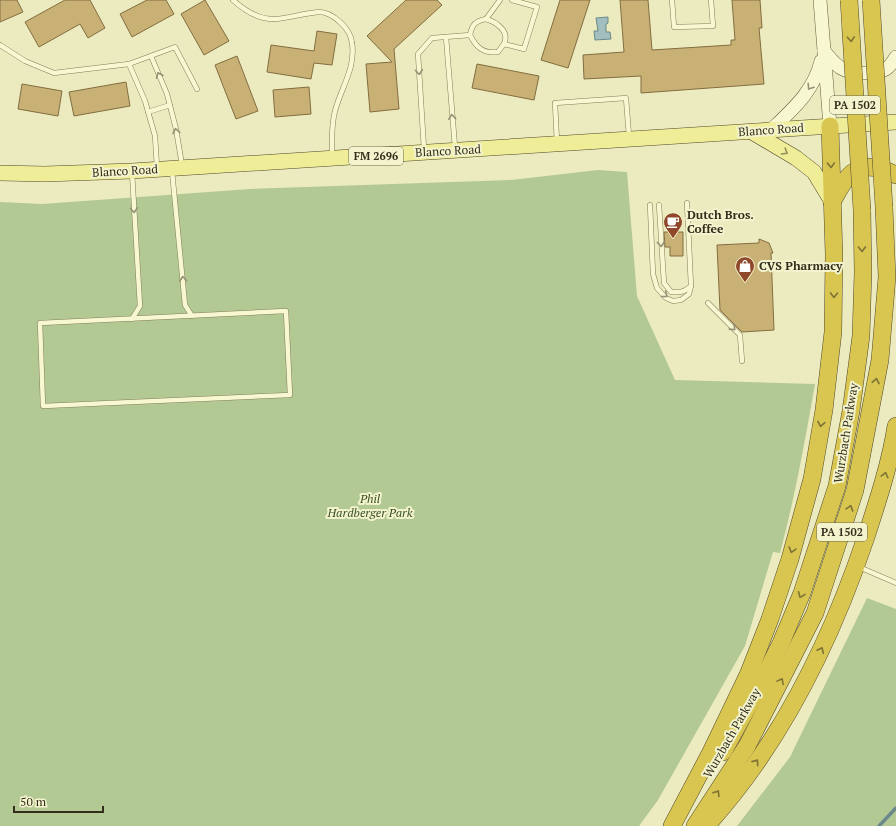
<svg xmlns="http://www.w3.org/2000/svg" width="896" height="826" font-family="'PT Serif',serif">
	<style>
		.green { fill: #b3c994 }
		.water { fill: #a2bebe; stroke: #6a898b }
		.lines { fill: none; stroke-linecap: round; stroke-linejoin: round }
		.stream { stroke: #6a898b; stroke-width: 3.5 }
		.building { fill: #c9b176; stroke: #826d3f }
		.lane-casing { stroke: #837c58; stroke-width: 5.5 }
		.secondary-casing { stroke: #655d3b; stroke-width: 14 }
		.primary-casing { stroke: #51482d; stroke-width: 16 }
		.highway-casing { stroke: #51482d; stroke-width: 18 }
		.lane { stroke: #f7f7d1; stroke-width: 4.5 }
		.secondary { stroke: #f7f7d1; stroke-width: 13 }
		.primary { stroke: #efed97; stroke-width: 15 }
		.highway { stroke: #d9c651; stroke-width: 17 }
		.highway-bridge-casing { stroke: #51482d; stroke-width: 18; stroke-linecap: butt }
		.highway-bridge { stroke: #d9c651; stroke-width: 17 }
		.oneway { stroke: #7e7234 }
		.oneway2 { stroke: #959276 }
		.oneway3 { stroke: #918e5a }
		.labels { text-anchor: middle; stroke-width: 4; stroke-linejoin: round; paint-order: stroke }
		.shield { fill: #f3f3ce; stroke: #6d6951; stroke-width: 1 }
		.shield-label { font-size: 11px; font-weight: bold; fill: #332e1c }
		.street-label { font-size: 12px; fill: #332e1c; stroke: #f3f3ce }
		.poi-label { font-size: 12px; font-weight: bold; fill: #332e1c; stroke: #f3f3ce; text-anchor: start }
		.park-label { font-size: 12px; font-style: italic; fill: #374f23; stroke: #f3f3ce }
	</style>
	<rect width="100%" height="100%" fill="#ecebbf"/>
	<g class="green">
		<path d="M598 170 627 172 637 296 675 380 815 384C805 441 795 497 780 553L773 552 745 646 658 800 639 826H0V202L42 204 250 189 511 180Z"/>
		<polygon points="867,598 896,609 896,826 737,826 790,757"/>
	</g>
	<polygon class="water" points="608,17 608,23 606,24 606,32 610,32 611,39 595,40 594,31 598,31 596,18"/>
	<g class="lines">
		<polyline class="stream" points="879,826 896,808"/>
	</g>
	<g class="building">
		<polygon points="0,0 17,0 23,12 0,22"/>
		<polygon points="65,0 90,0 105,28 88,38 80,24 39,47 25,22"/>
		<polygon points="147,0 166,0 174,14 132,37 120,14"/>
		<polygon points="205,0 229,41 204,55 181,14"/>
		<polygon points="406,0 437,0 442,5 394,49 399,109 370,112 366,64 392,62 367,36"/>
		<polygon points="560,0 590,0 568,68 541,60"/>
		<polygon points="620,0 648,0 652,50 731,45 731,40 735,40 732,0 760,0 762,28 759,28 764,84 641,93 641,76 584,79 583,55 624,52"/>
		<polygon points="317,31 337,34 332,65 314,63 311,79 267,72 271,45 314,51"/>
		<polygon points="237,56 258,111 236,119 215,65"/>
		<polygon points="477,64 539,76 534,100 472,88"/>
		<polygon points="126,82 130,106 74,116 69,92"/>
		<polygon points="22,84 62,91 58,116 18,109"/>
		<polygon points="309,87 311,114 275,117 273,90"/>
		<polygon points="664,232 683,232 683,256 670,256 670,247 665,247"/>
		<polygon points="759,239 769,243 773,253 771,253 774,330 742,332 720,310 717,245 759,243"/>
	</g>
	<g class="lines">
		<defs>
			<g id="lane">
				<path d="M233 0C245 11 259 20 276 19 290 18 304 13 319 12 333 12 351 29 352 43 356 68 341 88 335 111 331 126 332 141 332 156"/>
				<polyline points="672,0 674,27 713,26 711,0"/>
				<path d="M486 19C496 22 510 31 504 44 502 47 499 50 498 52 483 54 476 47 470 35 472 25 475 21 486 19Z"/>
				<polyline points="486,19 500,0"/>
				<polyline points="446,37 455,147"/>
				<polyline points="504,44 524,49 537,7 512,0"/>
				<polyline points="0,45 25,61 54,73 129,64 175,47 197,89"/>
				<polyline points="151,56 167,94 176,129 182,165"/>
				<polyline points="129,64 145,101 155,136 157,167"/>
				<polyline points="148,112 170,105"/>
				<polyline points="557,142 555,103 626,98 629,136"/>
				<polyline points="424,149 418,54 432,38 470,35"/>
				<polyline points="172,171 185,305 192,316"/>
				<polyline points="132,172 140,306 132,319"/>
				<polyline points="650,205 653,274 657,288 666,298 673,301 681,300 689,294 691,286"/>
				<path d="M659 205 664 283 671 292C680 293 684 292 691 286L687 203"/>
				<polyline points="708,303 740,335 742,361"/>
				<polygon points="286,311 290,395 43,406 40,323"/>
				<polyline points="859,567 896,583"/>
			</g>
			<g id="secondary">
				<polyline points="820,0 830,126"/>
				<path d="M824 51C830 58 836 67 845 70 853 74 878 74 886 69 890 67 893 61 896 57"/>
				<path d="M771 130C793 109 814 91 821 61"/>
			</g>
			<g id="primary">
				<polyline points="752,132 796,158 814,172 832,202"/>
				<polyline points="0,173 45,174 132,171 896,122"/>
			</g>
			<g id="highway">
				<path d="M832 202C838 192 843 180 852 173 865 163 883 168 896 175"/>
				<polyline points="723,752 759,687 781,643 802,593 837,486 851,411 861,336 863,272 862,210"/>
				<polyline points="672,826 711,752 748,675 770,619 790,559 812,479 824,410 833,332 834,255 830,126"/>
				<polyline points="695,826 747,746 815,613 855,490 880,360 887,277 884,207"/>
				<path d="M706 826C781 744 831 641 866 537 878 500 890 464 896 426"/>
			</g>
		</defs>
		<use href="#lane" class="lane-casing"/>
		<use href="#secondary" class="secondary-casing"/>
		<use href="#primary" class="primary-casing"/>
		<use href="#highway" class="highway-casing"/>
		<use href="#lane" class="lane"/>
		<use href="#secondary" class="secondary"/>
		<use href="#primary" class="primary"/>
		<use href="#highway" class="highway"/>
		<defs>
			<g id="highway-bridge">
				<polyline points="849,0 862,210"/>
				<polyline points="871,0 884,207"/>
			</g>
		</defs>
		<use href="#highway-bridge" class="highway-bridge-casing"/>
		<use href="#highway-bridge" class="highway-bridge"/>
	</g>
	<defs><path id="oneway-chevron" d="M-2-3.5L2.5 0L-2 3.5" fill="none" stroke-width="1.6" stroke-linecap="round" stroke-linejoin="round"/></defs>
	<g class="oneway">
		<use href="#oneway-chevron" transform="translate(851 39) rotate(87)"/>
		<use href="#oneway-chevron" transform="translate(831 165) rotate(88)"/>
		<use href="#oneway-chevron" transform="translate(862 249) rotate(89)"/>
		<use href="#oneway-chevron" transform="translate(834 295) rotate(91)"/>
		<use href="#oneway-chevron" transform="translate(876 381) rotate(-79)"/>
		<use href="#oneway-chevron" transform="translate(821 424) rotate(100)"/>
		<use href="#oneway-chevron" transform="translate(885 475) rotate(-76)"/>
		<use href="#oneway-chevron" transform="translate(850 508) rotate(-72)"/>
		<use href="#oneway-chevron" transform="translate(792 550) rotate(106)"/>
		<use href="#oneway-chevron" transform="translate(801 595) rotate(112)"/>
		<use href="#oneway-chevron" transform="translate(821 650) rotate(-64)"/>
		<use href="#oneway-chevron" transform="translate(781 681) rotate(-62)"/>
		<use href="#oneway-chevron" transform="translate(756 762) rotate(-55)"/>
		<use href="#oneway-chevron" transform="translate(717 793) rotate(-58)"/>
	</g>
	<g class="oneway2">
		<use href="#oneway-chevron" transform="translate(419 72) rotate(86)"/>
		<use href="#oneway-chevron" transform="translate(159 75) rotate(-113)"/>
		<use href="#oneway-chevron" transform="translate(810 87) rotate(123)"/>
		<use href="#oneway-chevron" transform="translate(452 117) rotate(-96)"/>
		<use href="#oneway-chevron" transform="translate(176 131) rotate(-101)"/>
		<use href="#oneway-chevron" transform="translate(134 210) rotate(86)"/>
		<use href="#oneway-chevron" transform="translate(661 244) rotate(86)"/>
		<use href="#oneway-chevron" transform="translate(183 279) rotate(-95)"/>
		<use href="#oneway-chevron" transform="translate(665 295) rotate(39)"/>
		<use href="#oneway-chevron" transform="translate(733 328) rotate(44)"/>
	</g>
	<use class="oneway3" href="#oneway-chevron" transform="translate(785 152) rotate(31)"/>
	<defs>
		<symbol id="cafe-pin" viewBox="-11 -11 22 30"><path d="M0 17L-7.5 6A9.5 9.5 0 1 1 7.5 6Z" fill="#90482b" stroke="#f3f3ce"/><path d="M-5.5-4.5H6V0H3Q3 3.5 0 3.5H-2.5Q-5.5 3.5-5.5 0ZM3-3.2v2h1.7v-2ZM-6 4.5H4V6H-6Z" fill="#fff"/></symbol>
		<symbol id="shop-pin" viewBox="-11 -11 22 30"><path d="M0 17L-7.5 6A9.5 9.5 0 1 1 7.5 6Z" fill="#90482b" stroke="#f3f3ce"/><path d="M-5-2.5h2.3a2.7 3.5 0 0 1 5.4 0H5L5.5 6h-11ZM-1.5-2.5h3a1.5 2.3 0 0 0-3 0Z" fill="#fff"/></symbol>
	</defs>
	<g fill-rule="evenodd">
		<use href="#cafe-pin" x="662" y="211" width="22" height="30"/>
		<use href="#shop-pin" x="734" y="255" width="22" height="30"/>
	</g>
	<g class="labels">
		<g class="shield">
			<rect x="830" y="96" width="50" height="18" rx="3"/>
			<rect x="349" y="147" width="54" height="18" rx="3"/>
			<rect x="817" y="523" width="50" height="18" rx="3"/>
		</g>
		<g class="shield-label">
			<text x="855" y="109">PA 1502</text>
			<text x="376" y="160">FM 2696</text>
			<text x="842" y="536">PA 1502</text>
		</g>
		<g class="street-label">
			<text transform="translate(771 130) rotate(-4)" y="4">Blanco Road</text>
			<text transform="translate(448 151) rotate(-3)" y="4">Blanco Road</text>
			<text transform="translate(125 171) rotate(-3)" y="4">Blanco Road</text>
			<text transform="translate(846 433) rotate(-81)" y="4">Wurzbach Parkway</text>
			<text transform="translate(732 733) rotate(-60)" y="4">Wurzbach Parkway</text>
		</g>
		<g class="poi-label">
			<text x="687" y="219">Dutch Bros.<tspan x="687" dy="14">Coffee</tspan></text>
			<text x="759" y="270">CVS Pharmacy</text>
		</g>
		<g class="park-label">
			<text x="370" y="503">Phil<tspan x="370" dy="14">Hardberger Park</tspan></text>
		</g>
	</g>
	<path d="M14 806v6h89v-6" fill="none" stroke="#332e1c" stroke-width="2"/>
	<text x="20" y="806" font-size="12" fill="#332e1c" stroke="#f3f3ce" stroke-width="3" paint-order="stroke">50 m</text>
</svg>
